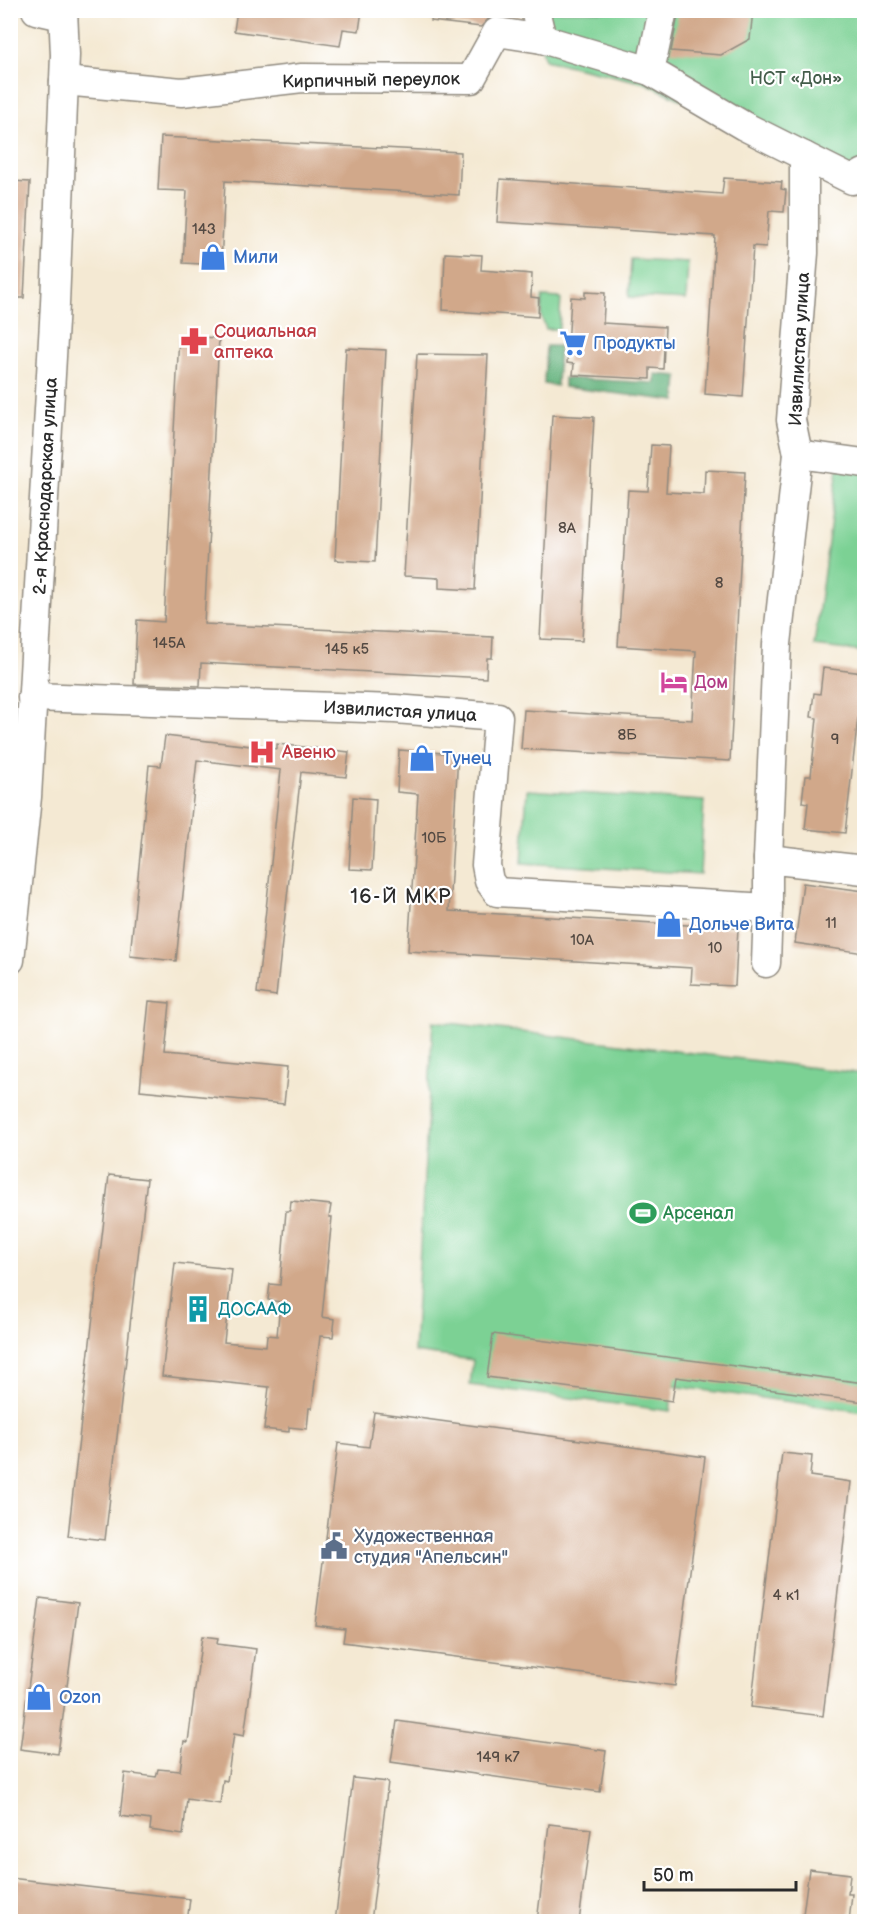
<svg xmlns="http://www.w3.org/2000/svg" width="875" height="1932" font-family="'Balsamiq Sans',sans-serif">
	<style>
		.green { fill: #7cd194; stroke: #547e60; stroke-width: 1.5 }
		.forest { fill: #65b37e; stroke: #486f54; stroke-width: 1.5 }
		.building { fill: #d1a88a }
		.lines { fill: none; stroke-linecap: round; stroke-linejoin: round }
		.minor-casing { stroke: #908a7f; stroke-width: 31 }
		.minor { stroke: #fff; stroke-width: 28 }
		.labels { text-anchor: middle; stroke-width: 4.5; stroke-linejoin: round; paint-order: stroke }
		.number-label { font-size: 15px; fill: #544a43 }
		.park-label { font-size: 18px; fill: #435d4a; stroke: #fff }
		.street-label { font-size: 18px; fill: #2b2b2b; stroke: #fff }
		.shop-label { font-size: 18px; fill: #366cbe; stroke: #fff; text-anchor: start }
		.health-label { font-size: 18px; fill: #be3a42; stroke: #fff; text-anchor: start }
		.hotel-label { font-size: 18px; fill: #b23c85; stroke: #fff; text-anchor: start }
		.leisure-label { font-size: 18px; fill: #27864d; stroke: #fff; text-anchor: start }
		.culture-label { font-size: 18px; fill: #0d838f; stroke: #fff; text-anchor: start }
		.service-label { font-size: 18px; fill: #4e5e75; stroke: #fff; text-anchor: start }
		.neighbourhood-label { font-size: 20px; letter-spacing: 1.5px; fill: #2b2b2b; stroke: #fff }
	</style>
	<rect width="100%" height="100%" fill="#fff"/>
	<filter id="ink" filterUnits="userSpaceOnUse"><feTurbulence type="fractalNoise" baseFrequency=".0167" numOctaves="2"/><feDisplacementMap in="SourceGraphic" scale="12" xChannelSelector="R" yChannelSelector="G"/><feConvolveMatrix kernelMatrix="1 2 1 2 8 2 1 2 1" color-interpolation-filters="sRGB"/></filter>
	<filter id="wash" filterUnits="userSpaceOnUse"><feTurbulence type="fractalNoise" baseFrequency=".008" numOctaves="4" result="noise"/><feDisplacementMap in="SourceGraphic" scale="24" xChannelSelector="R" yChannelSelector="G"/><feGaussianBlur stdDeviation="1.35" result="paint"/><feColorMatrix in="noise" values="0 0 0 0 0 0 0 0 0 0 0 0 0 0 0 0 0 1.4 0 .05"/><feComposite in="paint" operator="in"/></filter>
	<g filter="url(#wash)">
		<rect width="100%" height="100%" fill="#f4e9d3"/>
		<g class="green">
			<polygon points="531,11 864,11 864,184 645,83 545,60"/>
			<polygon points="631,259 688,262 686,300 629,297"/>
			<polygon points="542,297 561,298 559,329 546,329 541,316"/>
			<polygon points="838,468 864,472 864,652 814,646"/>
			<polygon points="527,790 704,801 700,874 522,863"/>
			<polygon points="433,1021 864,1074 864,1412 673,1386 670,1411 470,1385 473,1360 414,1352"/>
		</g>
		<g class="forest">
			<polygon points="546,346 559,346 557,386 544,384"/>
			<polygon points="655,374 678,376 676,401 564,387 564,378 655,383"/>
		</g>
		<g id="blocks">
			<g class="building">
				<polygon points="237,10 362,10 359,31 343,29 340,46 234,31"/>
				<polygon points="432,10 519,10 520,17 490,17 481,27 431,21"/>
				<polygon points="679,10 753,10 750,39 721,55 671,51"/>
				<polygon points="161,137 461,152 459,195 225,181 221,265 183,263 187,191 158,190"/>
				<polygon points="724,178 782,182 781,189 786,190 784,212 769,211 766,247 753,246 743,397 705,394 715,236 497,222 500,179 722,194"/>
				<polygon points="10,181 30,182 24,298 10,298"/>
				<polygon points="445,253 482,255 481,270 532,274 531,297 539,298 538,317 443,310"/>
				<polygon points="585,292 605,293 603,323 665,327 663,369 650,368 650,379 573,375 574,364 567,363 571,297 585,298"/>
				<polygon points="179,336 219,338 204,624 493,637 492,658 487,658 486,678 201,663 200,686 134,684 137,620 164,622"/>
				<polygon points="346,348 386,350 375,562 335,560"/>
				<polygon points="417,354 488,355 475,590 439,588 439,578 404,576"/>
				<polygon points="552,415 594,417 582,641 540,639"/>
				<polygon points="651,445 669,446 666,492 704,494 705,470 745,472 730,761 521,749 524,710 692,720 696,651 618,646 628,490 648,491"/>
				<polygon points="823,668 863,673 845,833 805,829 808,803 802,802 805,776 811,776 817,718 811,717 814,693 820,694"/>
				<polygon points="165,736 277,749 277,744 349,752 346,777 301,772 276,996 257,993 281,770 197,760 176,961 130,956 149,765 161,766"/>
				<polygon points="399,750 458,754 449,911 738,928 735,986 691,984 692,968 408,951 418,794 397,792"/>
				<polygon points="353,797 376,799 372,870 349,869"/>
				<polygon points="803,883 864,891 864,953 795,943"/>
				<polygon points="149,1001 170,1003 165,1055 288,1067 284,1104 140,1090"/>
				<polygon points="109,1175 147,1179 105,1540 68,1536"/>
				<polygon points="291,1201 331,1205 329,1217 332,1217 322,1317 335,1319 333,1337 320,1336 312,1408 309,1408 307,1429 289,1427 289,1432 264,1429 269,1387 162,1376 175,1263 232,1269 224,1342 266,1346 267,1335 277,1336 280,1302 268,1300 270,1284 280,1285 286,1211 290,1211"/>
				<polygon points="493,1334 864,1383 864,1402 676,1377 672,1401 487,1377"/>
				<polygon points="374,1412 705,1457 675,1686 343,1642 345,1629 315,1625 338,1443 369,1447"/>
				<polygon points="782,1453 812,1456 810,1476 851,1482 823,1716 751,1707"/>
				<polygon points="40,1598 78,1603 58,1754 20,1749"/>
				<polygon points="202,1636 218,1638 217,1644 256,1649 244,1736 234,1734 227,1781 223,1780 220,1804 187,1799 183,1835 150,1830 151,1820 120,1816 125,1773 156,1777 158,1769 180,1771 184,1741 188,1742"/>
				<polygon points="397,1721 606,1751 600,1792 391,1762"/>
				<polygon points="353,1778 388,1782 371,1922 335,1922"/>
				<polygon points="549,1824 591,1829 579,1922 537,1922"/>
				<polygon points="809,1869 850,1874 848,1894 852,1894 849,1922 802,1922"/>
				<polygon points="10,1878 190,1899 187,1922 10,1922"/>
			</g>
		</g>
	</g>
	<g filter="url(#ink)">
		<use href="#blocks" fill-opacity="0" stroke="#908a7f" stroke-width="1.5"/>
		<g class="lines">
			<defs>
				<g id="minor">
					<polyline points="36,10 63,16"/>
					<polyline points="535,10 542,39"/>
					<polyline points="650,71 663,10"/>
					<polyline points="64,81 182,92 302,78 471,79 497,32 542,39 650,71 744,126 852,180 864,173"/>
					<polyline points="798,454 864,463"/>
					<polyline points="32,697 395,709 498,717 486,865 489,881 497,892 768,908 768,859 864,870"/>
					<polyline points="768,859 777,644 798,454 791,420 804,253 804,156"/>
					<polyline points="10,960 27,797 55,304 65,55 63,10"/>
					<polyline points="766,963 768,908"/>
				</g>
			</defs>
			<use href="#minor" class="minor-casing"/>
			<use href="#minor" class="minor"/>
		</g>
	</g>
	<defs>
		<symbol id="shop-bare" viewBox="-9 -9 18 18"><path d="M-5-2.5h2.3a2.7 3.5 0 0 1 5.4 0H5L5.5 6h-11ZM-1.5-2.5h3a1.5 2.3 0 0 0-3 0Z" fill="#3f7fe0" stroke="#fff" stroke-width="2.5" paint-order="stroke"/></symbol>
		<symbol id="pharmacy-bare" viewBox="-9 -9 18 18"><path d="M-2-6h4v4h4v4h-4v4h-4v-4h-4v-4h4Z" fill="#e0444e" stroke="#fff" stroke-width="2.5" paint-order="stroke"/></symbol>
		<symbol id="supermarket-bare" viewBox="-9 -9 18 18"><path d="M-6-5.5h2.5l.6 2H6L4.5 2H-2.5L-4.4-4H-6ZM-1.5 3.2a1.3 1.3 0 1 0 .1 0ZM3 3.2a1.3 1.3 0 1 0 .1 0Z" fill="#3f7fe0" stroke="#fff" stroke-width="2.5" paint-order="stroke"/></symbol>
		<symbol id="hotel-bare" viewBox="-9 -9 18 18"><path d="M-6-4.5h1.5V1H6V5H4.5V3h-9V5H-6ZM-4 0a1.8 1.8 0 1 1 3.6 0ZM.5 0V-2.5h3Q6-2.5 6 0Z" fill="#d1479c" stroke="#fff" stroke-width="2.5" paint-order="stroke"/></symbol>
		<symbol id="hospital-bare" viewBox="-9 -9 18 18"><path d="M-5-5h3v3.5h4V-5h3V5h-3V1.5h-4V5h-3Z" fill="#e0444e" stroke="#fff" stroke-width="2.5" paint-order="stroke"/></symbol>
		<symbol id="stadium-bare" viewBox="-9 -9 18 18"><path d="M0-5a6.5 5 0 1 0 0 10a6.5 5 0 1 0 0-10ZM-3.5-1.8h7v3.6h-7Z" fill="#2e9e5b" stroke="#fff" stroke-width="2.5" paint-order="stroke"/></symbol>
		<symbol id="building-bare" viewBox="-9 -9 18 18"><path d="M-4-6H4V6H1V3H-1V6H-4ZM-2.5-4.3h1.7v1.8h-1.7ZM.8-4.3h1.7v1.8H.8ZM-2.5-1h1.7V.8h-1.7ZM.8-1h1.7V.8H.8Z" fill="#0f9aa8" stroke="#fff" stroke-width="2.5" paint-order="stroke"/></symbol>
		<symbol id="civic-bare" viewBox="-9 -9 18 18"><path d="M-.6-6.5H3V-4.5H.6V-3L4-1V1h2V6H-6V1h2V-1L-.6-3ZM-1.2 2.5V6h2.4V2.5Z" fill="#5c6f8a" stroke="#fff" stroke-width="2.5" paint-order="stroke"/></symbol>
	</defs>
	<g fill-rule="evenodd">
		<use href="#shop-bare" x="194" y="238" width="38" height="38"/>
		<use href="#pharmacy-bare" x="175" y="322" width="38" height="38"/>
		<use href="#supermarket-bare" x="554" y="324" width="38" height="38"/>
		<use href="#hotel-bare" x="655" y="663" width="38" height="38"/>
		<use href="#hospital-bare" x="243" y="733" width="38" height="38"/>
		<use href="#shop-bare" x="403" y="739" width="38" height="38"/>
		<use href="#shop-bare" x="650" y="905" width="38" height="38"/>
		<use href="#stadium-bare" x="624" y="1194" width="38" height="38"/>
		<use href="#building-bare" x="179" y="1290" width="38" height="38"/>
		<use href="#civic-bare" x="315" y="1527" width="38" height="38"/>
		<use href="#shop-bare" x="20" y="1678" width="38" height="38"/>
	</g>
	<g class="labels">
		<g class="number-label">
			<text x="204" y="234">143</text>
			<text x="567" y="533">8А</text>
			<text x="719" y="588">8</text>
			<text x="169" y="648">145А</text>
			<text x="347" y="654">145 к5</text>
			<text x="627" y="740">8Б</text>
			<text x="835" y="744">9</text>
			<text x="434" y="843">10Б</text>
			<text x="831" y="928">11</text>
			<text x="582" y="945">10А</text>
			<text x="715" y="953">10</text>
			<text x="786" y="1600">4 к1</text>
			<text x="498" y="1762">149 к7</text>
		</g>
		<g class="park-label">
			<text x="796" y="84">НСТ «Дон»</text>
		</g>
		<g class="street-label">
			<text transform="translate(371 80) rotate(-1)" y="6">Кирпичный переулок</text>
			<text transform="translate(799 349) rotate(-87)" y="6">Извилистая улица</text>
			<text transform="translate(45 486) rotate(-87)" y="6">2-я Краснодарская улица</text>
			<text transform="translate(400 711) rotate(3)" y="6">Извилистая улица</text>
		</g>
		<g class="shop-label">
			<text x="233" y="263">Мили</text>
			<text x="593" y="349">Продукты</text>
			<text x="442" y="764">Тунец</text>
			<text x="689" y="930">Дольче Вита</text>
			<text x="59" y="1703">Ozon</text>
		</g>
		<g class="health-label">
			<text x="214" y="337">Социальная<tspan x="214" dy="21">аптека</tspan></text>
			<text x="282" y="758">Авеню</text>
		</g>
		<g class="hotel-label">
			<text x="694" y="688">Дом</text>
		</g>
		<g class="leisure-label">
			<text x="663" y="1219">Арсенал</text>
		</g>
		<g class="culture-label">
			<text x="218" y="1315">ДОСААФ</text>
		</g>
		<g class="service-label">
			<text x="354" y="1542">Художественная<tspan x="354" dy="21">студия "Апельсин"</tspan></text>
		</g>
		<g class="neighbourhood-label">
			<text x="401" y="903">16-Й МКР</text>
		</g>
	</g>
	<rect width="875" height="1932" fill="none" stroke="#fff" stroke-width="36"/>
	<path d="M644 1881v9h152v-9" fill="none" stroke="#2b2b2b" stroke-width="3"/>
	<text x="653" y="1881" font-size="18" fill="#2b2b2b" stroke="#ffffff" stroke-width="4.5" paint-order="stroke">50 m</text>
</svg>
